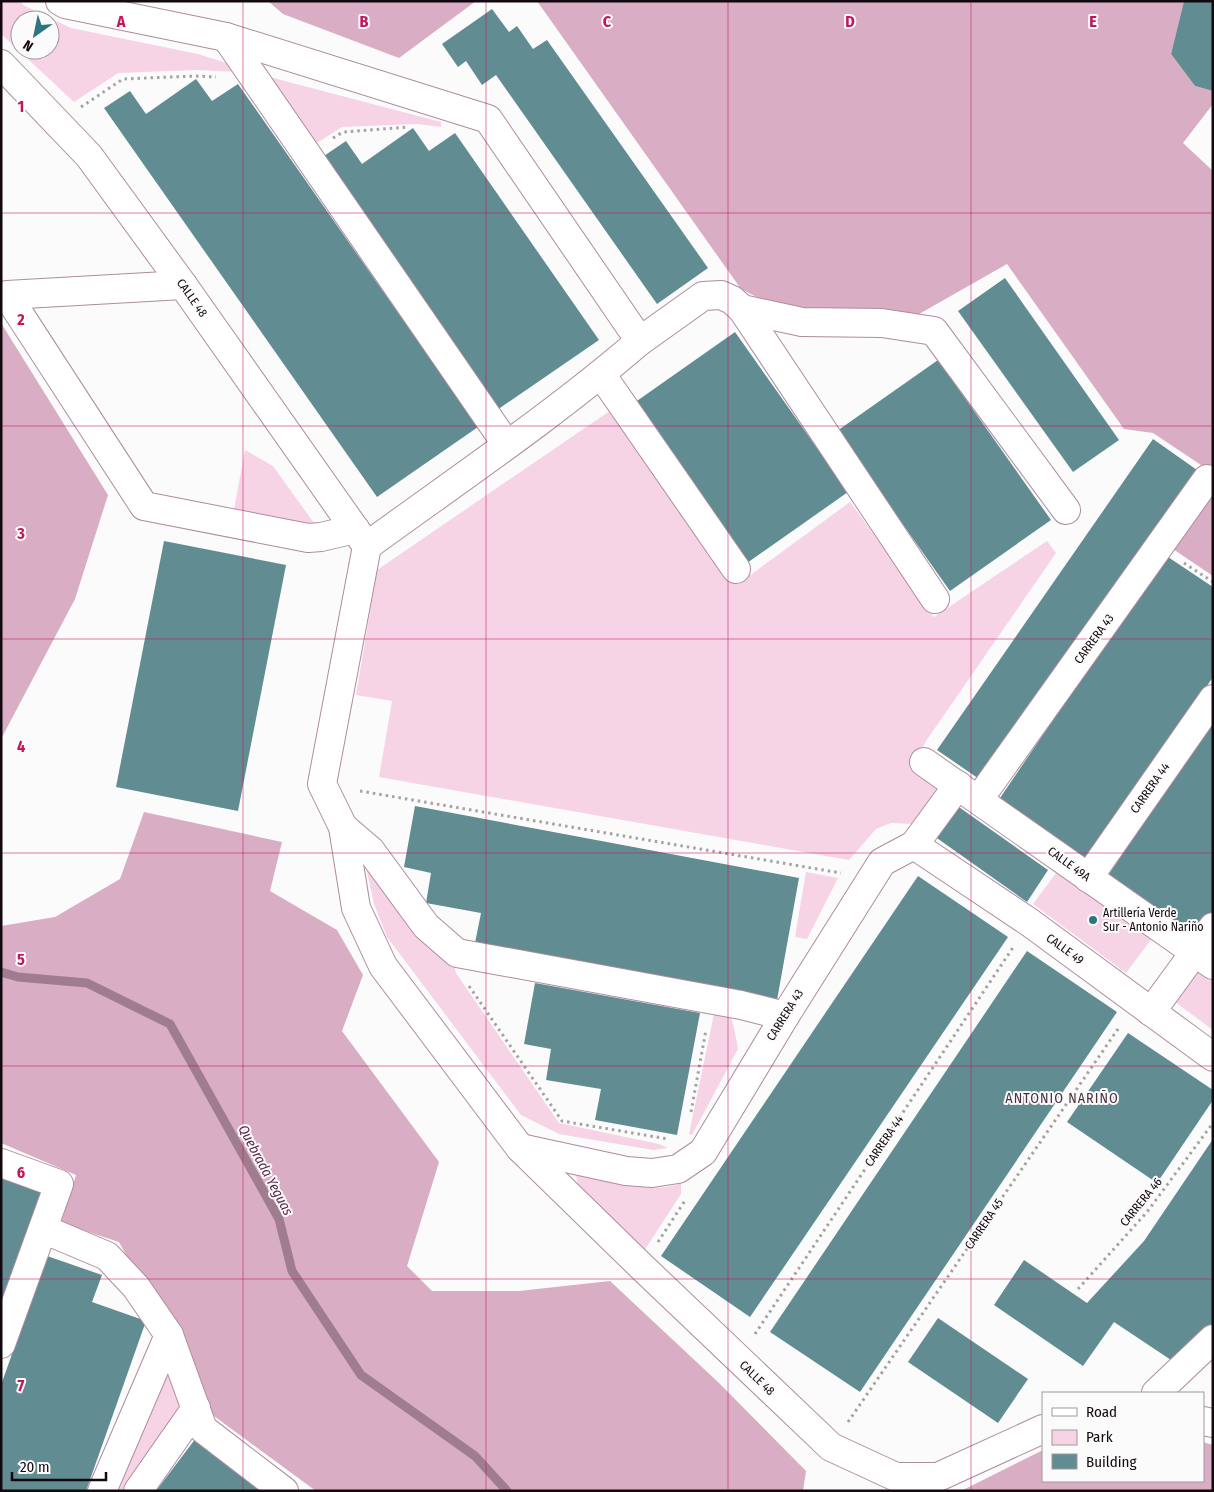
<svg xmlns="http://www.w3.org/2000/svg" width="1214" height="1492" font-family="'Fira Sans Condensed',sans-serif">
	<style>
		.green { fill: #f7d3e6; fill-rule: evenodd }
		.forest { fill: #d9adc4 }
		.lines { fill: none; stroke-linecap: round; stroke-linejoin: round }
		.stream { stroke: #9f7d8f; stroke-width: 9 }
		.building { fill: #618c92 }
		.minor-casing { stroke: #ae8c9d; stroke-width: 30 }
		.path { stroke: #a6a2a4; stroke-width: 3; stroke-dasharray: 2.5 4; stroke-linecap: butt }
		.minor { stroke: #fff; stroke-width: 28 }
		.grid { fill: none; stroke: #c2185b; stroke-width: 1; stroke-opacity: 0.55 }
		.poi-dot { fill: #2d757f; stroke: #fbfbfb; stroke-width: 2 }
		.labels { text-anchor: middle; stroke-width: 4; stroke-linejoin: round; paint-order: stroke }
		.street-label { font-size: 12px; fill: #13080e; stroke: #fbfbfb }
		.poi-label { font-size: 12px; fill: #13080e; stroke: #fbfbfb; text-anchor: start }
		.neighbourhood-label { font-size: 14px; letter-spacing: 1px; fill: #4c3040; stroke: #fbfbfb }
		.water-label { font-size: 14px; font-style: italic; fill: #5e2848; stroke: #fbfbfb }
		.grid-label { font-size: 16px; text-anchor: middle; font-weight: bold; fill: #c2185b; stroke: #fbfbfb; stroke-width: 4; stroke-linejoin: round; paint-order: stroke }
	</style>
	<rect width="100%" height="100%" fill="#fbfbfb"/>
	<g class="green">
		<path d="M1 1H19L25 6 71 28 198 54 239 67 238 72 197 70 118 73 74 102 1 34ZM20 20H50V50H20Z"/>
		<polygon points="262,75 441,122 441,127 417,124 342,127 309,148"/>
		<polygon points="614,408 722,567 741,582 850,502 934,617 1047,541 1056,553 926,741 912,767 937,789 914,824 891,823 876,829 849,860 379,777 392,701 356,695 377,570"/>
		<polygon points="245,450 273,466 319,530 233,515"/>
		<polygon points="366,867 452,959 456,973 559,1123 659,1144 668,1148 653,1150 559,1134 521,1115 387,937 374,904"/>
		<polygon points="1060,868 1153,937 1126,973 1033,904"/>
		<polygon points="806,872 838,878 807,939 795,937"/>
		<polygon points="1197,963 1213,975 1213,1030 1171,999"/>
		<polygon points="714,1014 731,1018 734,1027 738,1049 692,1135 689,1134"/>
		<path d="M584 1174C614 1181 651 1195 681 1183V1194L644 1251 578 1185 576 1176Z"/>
		<polygon points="167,1366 182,1412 121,1491 111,1491"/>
	</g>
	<g class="forest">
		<polygon points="268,1 476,1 399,58 283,14"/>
		<polygon points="537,1 1184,1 1171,54 1195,86 1213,91 1213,104 1183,143 1213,171 1213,473 1153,433 1124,429 1007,264 898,326 804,321 741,289"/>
		<polygon points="1,323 108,495 75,599 1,739"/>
		<polygon points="1213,485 1213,576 1170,547"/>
		<polygon points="144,812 282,842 270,891 337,930 363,975 342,1031 439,1162 407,1266 432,1291 519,1291 610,1281 719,1383 806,1471 803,1491 316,1491 214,1416 119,1242 61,1223 76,1175 1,1143 1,926 55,917 120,879"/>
		<polygon points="1203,1442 1213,1445 1213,1491 961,1491 1043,1450 1043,1481 1203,1481"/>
	</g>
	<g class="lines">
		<polyline class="stream" points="1,972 18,977 87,983 170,1024 279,1219 292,1271 361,1375 475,1456 507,1491"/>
	</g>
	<g class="building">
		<polygon points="1184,1 1213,1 1213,91 1195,86 1171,54"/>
		<polygon points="492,9 509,32 517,26 533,49 547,40 708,268 657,304 496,75 482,85 466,61 458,67 442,44"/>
		<polygon points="196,79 212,101 238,84 478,427 377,497 104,108 130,91 146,114"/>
		<polygon points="413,128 429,151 455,133 599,340 497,410 321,158 346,141 362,164"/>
		<polygon points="1005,278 1119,440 1073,472 958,311"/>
		<polygon points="735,332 848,492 747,563 634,403"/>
		<polygon points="938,360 1051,520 950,591 837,431"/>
		<polygon points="1153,439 1197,470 982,781 937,750"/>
		<polygon points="164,541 286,565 238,811 116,787"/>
		<polygon points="1165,555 1213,587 1213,677 1088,861 998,801"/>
		<polygon points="1213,721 1213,914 1195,941 1105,880"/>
		<polygon points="956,805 1048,870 1027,902 934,836"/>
		<polygon points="415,806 799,878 777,1000 475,943 481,913 426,903 431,873 404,867"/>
		<polygon points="918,876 1008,937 750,1317 661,1256"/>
		<polygon points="1027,951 1117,1012 860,1392 770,1332"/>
		<polygon points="535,983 700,1013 677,1135 595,1120 601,1089 546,1080 551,1049 524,1044"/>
		<polygon points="1128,1033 1213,1090 1213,1100 1157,1183 1067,1122"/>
		<polygon points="1213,1139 1213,1324 1177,1364 1114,1322 1083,1366 994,1305 1024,1260 1087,1303 1144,1241"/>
		<polygon points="1,1178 45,1194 1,1315"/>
		<polygon points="47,1256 102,1275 92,1302 146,1321 86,1491 1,1491 1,1385"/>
		<polygon points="938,1318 1028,1379 998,1423 908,1362"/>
		<polygon points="196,1438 266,1491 156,1491"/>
	</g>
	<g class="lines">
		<defs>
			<g id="minor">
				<path d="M60 1 65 4 226 37 488 119 640 341C554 415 459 479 367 546L322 784 343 827 356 908 383 966 520 1148 642 1267 831 1447 896 1477H938L1043 1429"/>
				<polyline points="226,37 507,445"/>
				<polyline points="1,64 89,156 183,285 364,542"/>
				<polyline points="183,285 7,295 144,506 308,538 321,537 355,529"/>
				<polyline points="742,309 935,599"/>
				<polyline points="640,341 703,296 721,295 732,300 742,309 802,322 882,323 934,331 1066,510"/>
				<polyline points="601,374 736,569"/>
				<polyline points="924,762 1213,965"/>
				<polyline points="979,799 1207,479"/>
				<polyline points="343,827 371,851 426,926 457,953 741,1005 785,1016"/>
				<polyline points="914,845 1029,922 1213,1057"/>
				<polyline points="1088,878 1213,699"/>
				<polyline points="1151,1012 1213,927"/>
				<polyline points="520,1148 626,1171 652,1173 678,1169 703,1152 785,1016 882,862 914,845 958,785"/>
				<polyline points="1,1163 59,1184 1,1344"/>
				<polyline points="43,1229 107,1256 136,1287 169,1335 203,1429 284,1491"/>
				<polyline points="1156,1393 1213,1339"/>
				<polyline points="1203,1421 1213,1423"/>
				<polyline points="102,1491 169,1335"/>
				<polyline points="138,1491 196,1408"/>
			</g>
		</defs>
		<use href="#minor" class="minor-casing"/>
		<g class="path">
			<polyline points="81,107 123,79 195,76 216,77"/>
			<polyline points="333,138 343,132 409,127"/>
			<polyline points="1184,563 1213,582"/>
			<polyline points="360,791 841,873"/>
			<polyline points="469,986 562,1121 668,1139"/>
			<polyline points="691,1112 706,1030"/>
			<polyline points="658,1242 686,1199"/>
			<polyline points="1078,1289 1147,1212 1213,1123"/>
			<polyline points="755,1334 1014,946"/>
			<polyline points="848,1422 1120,1026"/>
		</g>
		<use href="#minor" class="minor"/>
	</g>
	<path class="grid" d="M243 1V1491M486 1V1491M728 1V1491M971 1V1491M1 213H1213M1 426H1213M1 639H1213M1 853H1213M1 1066H1213M1 1279H1213"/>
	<circle class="poi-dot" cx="1093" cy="920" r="5"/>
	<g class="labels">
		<g class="street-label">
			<text transform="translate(192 298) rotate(55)" y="4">CALLE 48</text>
			<text transform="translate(1094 639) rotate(-54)" y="4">CARRERA 43</text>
			<text transform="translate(1150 788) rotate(-55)" y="4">CARRERA 44</text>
			<text transform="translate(1069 864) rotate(36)" y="4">CALLE 49A</text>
			<text transform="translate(1065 949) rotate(36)" y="4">CALLE 49</text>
			<text transform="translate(785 1015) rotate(-58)" y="4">CARRERA 43</text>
			<text transform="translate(884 1141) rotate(-56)" y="4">CARRERA 44</text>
			<text transform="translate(1141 1202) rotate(-51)" y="4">CARRERA 46</text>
			<text transform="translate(984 1224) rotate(-56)" y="4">CARRERA 45</text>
			<text transform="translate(757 1378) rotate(44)" y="4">CALLE 48</text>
		</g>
		<g class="poi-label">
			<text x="1103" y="917">Artillería Verde<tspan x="1103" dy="14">Sur - Antonio Nariño</tspan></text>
		</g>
		<g class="neighbourhood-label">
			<text x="1062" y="1103">ANTONIO NARIÑO</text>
		</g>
		<g class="water-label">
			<text transform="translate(266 1170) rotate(62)" y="5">Quebrada Yeguas</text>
		</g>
	</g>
	<g class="grid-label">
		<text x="121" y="27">A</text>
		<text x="364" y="27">B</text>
		<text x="607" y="27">C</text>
		<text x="850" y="27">D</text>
		<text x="1093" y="27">E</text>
		<text x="21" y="112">1</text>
		<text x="21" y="325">2</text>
		<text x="21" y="539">3</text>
		<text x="21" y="752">4</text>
		<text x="21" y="965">5</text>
		<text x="21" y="1178">6</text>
		<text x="21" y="1391">7</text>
	</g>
	<rect width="1214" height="1492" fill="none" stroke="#13080e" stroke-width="5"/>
	<rect x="1042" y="1392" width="162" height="90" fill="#fbfbfb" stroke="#9e9a9c"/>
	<rect x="1052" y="1408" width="25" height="8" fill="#ffffff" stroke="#9e9a9c"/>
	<text x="1086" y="1417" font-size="15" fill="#13080e">Road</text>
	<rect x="1052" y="1430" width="25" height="15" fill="#f7d3e6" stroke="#9e9a9c"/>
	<text x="1086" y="1442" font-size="15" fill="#13080e">Park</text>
	<rect x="1052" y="1454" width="25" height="15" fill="#618c92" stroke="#9e9a9c"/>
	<text x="1086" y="1467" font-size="15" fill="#13080e">Building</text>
	<g transform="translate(35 35) rotate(213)"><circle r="24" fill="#fbfbfb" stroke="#9e9a9c"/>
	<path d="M0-4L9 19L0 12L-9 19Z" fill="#2d757f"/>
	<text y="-8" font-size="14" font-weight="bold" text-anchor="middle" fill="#13080e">N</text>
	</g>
	<path d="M12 1472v8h94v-8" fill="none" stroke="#13080e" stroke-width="2.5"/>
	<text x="20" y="1472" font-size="15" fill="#13080e" stroke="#fbfbfb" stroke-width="4" paint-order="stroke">20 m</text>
</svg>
